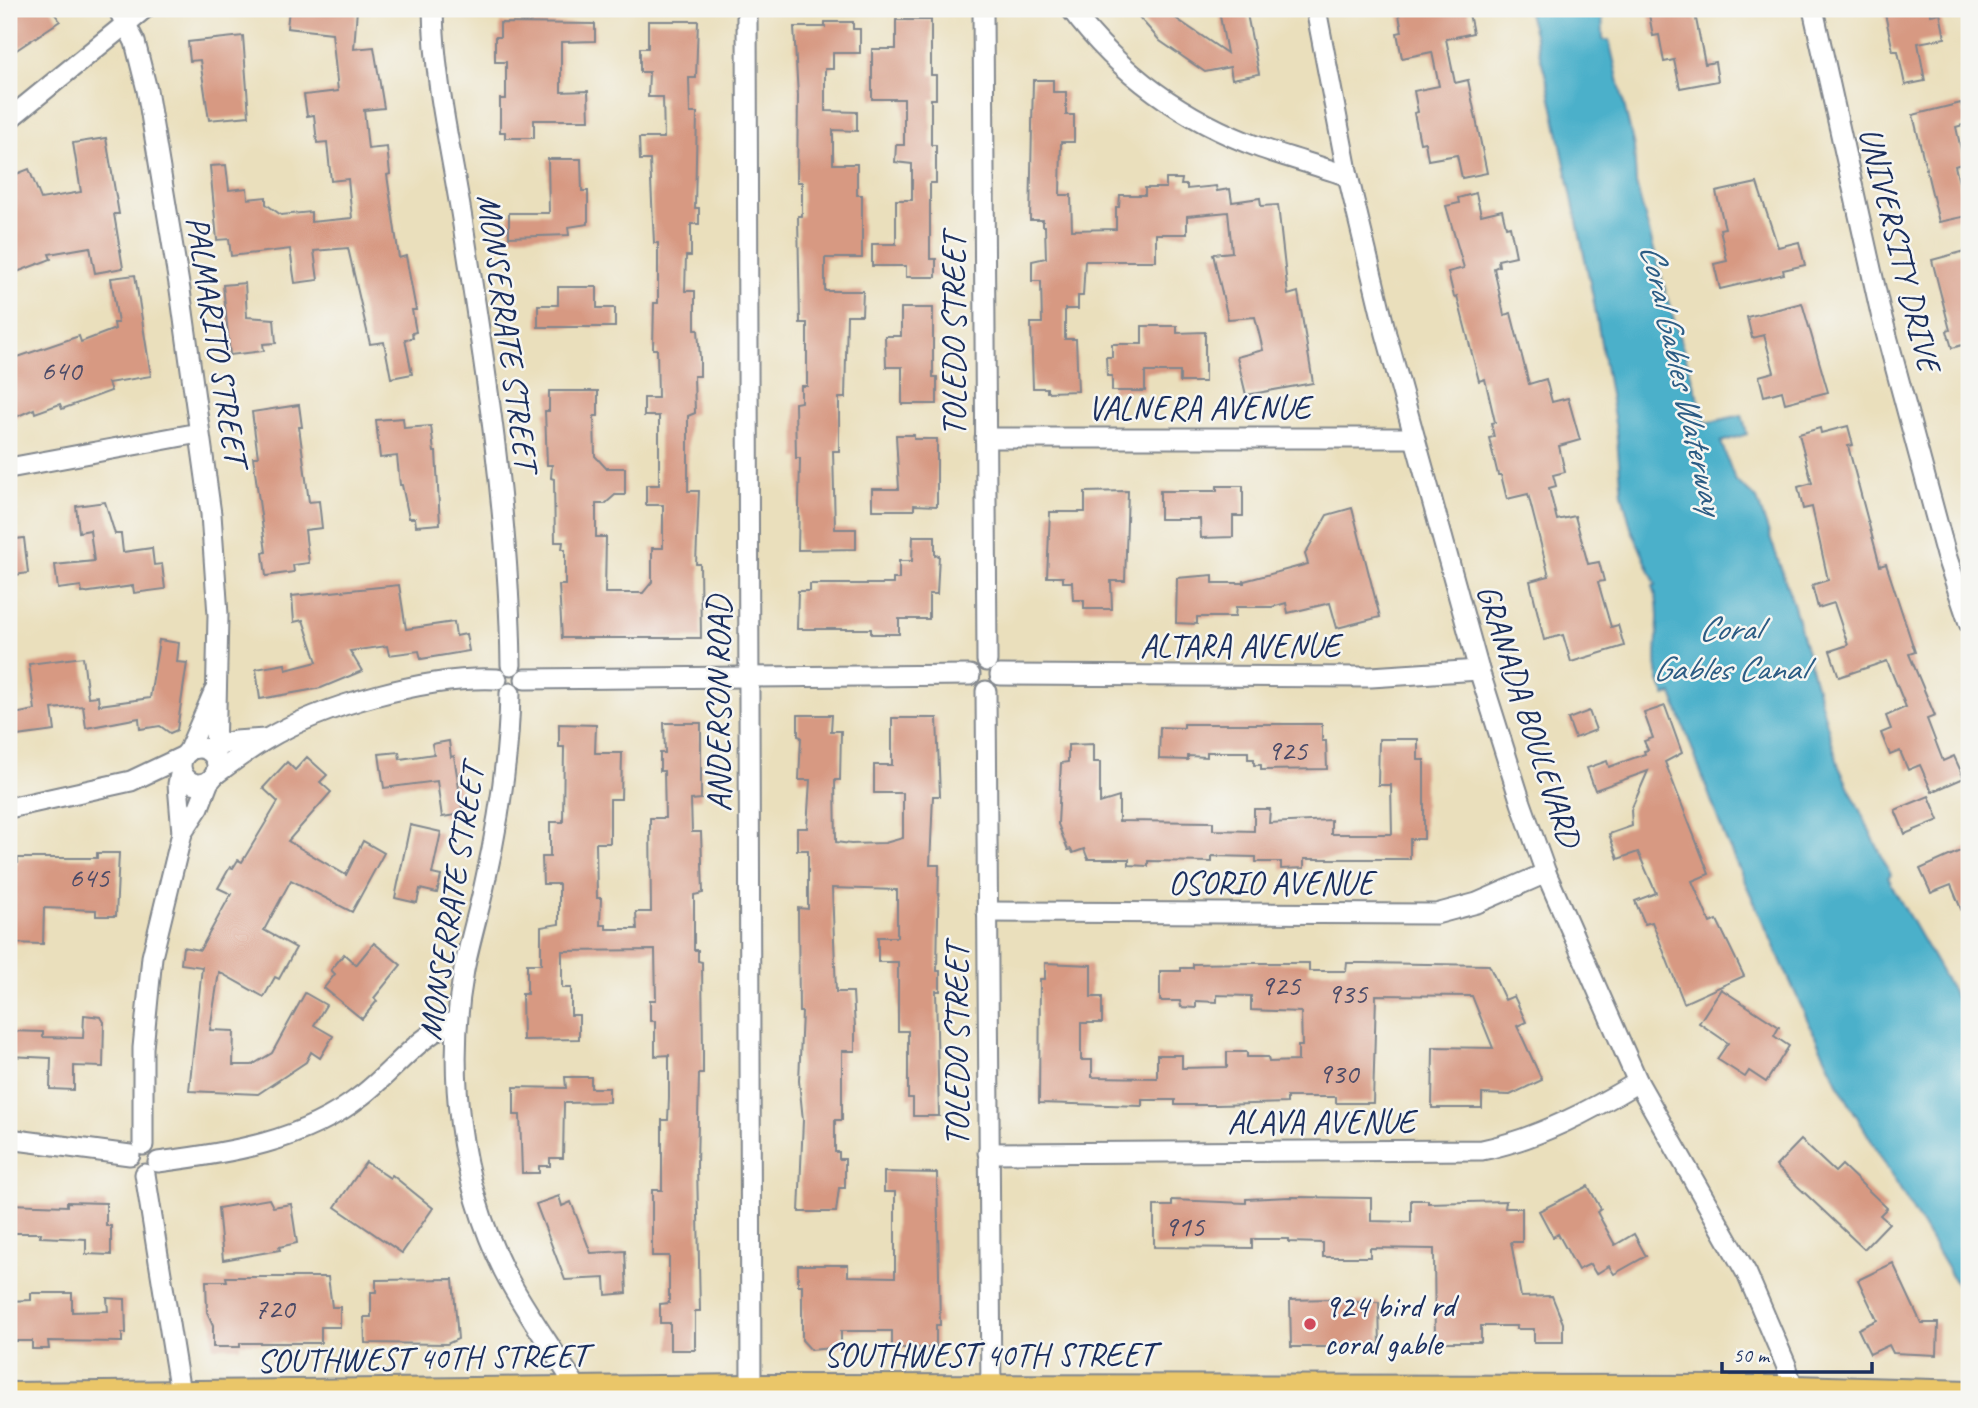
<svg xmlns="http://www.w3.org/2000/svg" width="1978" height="1408" font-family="Caveat,sans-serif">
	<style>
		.water { fill: #4bb0ca; stroke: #337094; stroke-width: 2 }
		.building { fill: #d79982 }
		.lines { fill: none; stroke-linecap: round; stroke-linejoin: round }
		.minor-casing { stroke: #82878d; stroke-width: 23 }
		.major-casing { stroke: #82878d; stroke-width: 28 }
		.minor { stroke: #fff; stroke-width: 19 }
		.major { stroke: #eac669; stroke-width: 24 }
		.poi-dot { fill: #d1495b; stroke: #f6f6f2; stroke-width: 2.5 }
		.labels { text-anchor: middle; stroke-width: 5; stroke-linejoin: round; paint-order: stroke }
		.number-label { font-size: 30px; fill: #4a4a67 }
		.street-label { font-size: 33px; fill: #1b2f5e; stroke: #f6f6f2 }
		.poi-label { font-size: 33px; fill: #1b2f5e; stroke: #f6f6f2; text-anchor: start }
		.water-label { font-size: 35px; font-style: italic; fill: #2c5c84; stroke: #f6f6f2 }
	</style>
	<rect width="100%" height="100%" fill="#f6f6f2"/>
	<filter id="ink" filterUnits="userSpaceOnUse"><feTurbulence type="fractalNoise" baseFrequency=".0143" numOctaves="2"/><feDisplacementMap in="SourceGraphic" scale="14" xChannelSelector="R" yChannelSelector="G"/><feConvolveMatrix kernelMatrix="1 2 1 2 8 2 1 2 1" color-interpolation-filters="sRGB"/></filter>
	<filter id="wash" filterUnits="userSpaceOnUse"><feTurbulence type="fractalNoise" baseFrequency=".00686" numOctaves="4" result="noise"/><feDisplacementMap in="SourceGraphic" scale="28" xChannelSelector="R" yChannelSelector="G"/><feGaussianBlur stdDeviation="1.57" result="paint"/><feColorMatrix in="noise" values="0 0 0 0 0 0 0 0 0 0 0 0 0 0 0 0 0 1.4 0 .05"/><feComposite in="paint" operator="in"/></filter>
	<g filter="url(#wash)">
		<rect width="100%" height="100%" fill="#eadfbc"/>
		<path class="water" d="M1527 9H1602L1603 40H1609L1634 147 1636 184 1666 294 1706 423 1742 415 1747 434 1721 442 1735 480 1757 499 1794 606 1839 767 1891 875 1888 877 1894 890 1969 1021V1305L1843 1093 1814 1034 1725 838 1672 694 1665 696C1645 658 1667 625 1653 586L1656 585 1631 528 1622 493 1616 429 1593 297 1548 84Z"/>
		<g id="blocks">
			<g class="building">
				<polygon points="9,9 51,9 60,21 9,55"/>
				<polygon points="289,9 357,9 354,49 374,47 384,108 364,110 368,149 387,147 390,174 387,175 399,258 406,256 416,310 412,310 416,332 412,333 413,338 405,339 412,374 391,378 384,342 370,344 348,248 314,251 318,280 295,283 290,249 231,256 229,239 217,240 210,166 226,165 229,190 247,188 248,199 266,197 266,204 281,215 311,212 311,222 352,218 348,179 331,181 327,142 317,143 314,115 307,116 304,95 338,91 332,33 287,28"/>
				<polygon points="1132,9 1162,9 1227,53 1219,11 1246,9 1259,74 1232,79 1230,67 1205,72 1160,41"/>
				<polygon points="1398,9 1468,9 1473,33 1446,39 1455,83 1468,80 1487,173 1462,178 1457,155 1428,160 1425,142 1420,143 1414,113 1418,112 1414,91 1439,86 1432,52 1402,58 1397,33 1402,32"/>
				<polygon points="1648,9 1694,9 1705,64 1715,62 1718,81 1680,88 1674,60 1664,62 1659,35 1653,36"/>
				<polygon points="1890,9 1929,9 1931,15 1940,13 1945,38 1918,43 1925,81 1905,85 1898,51 1893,51 1885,14 1890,13"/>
				<polygon points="896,20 931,20 931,75 936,75 936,99 931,99 931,145 936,145 936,183 930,183 930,259 936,259 936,277 906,277 906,266 872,266 872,244 896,244 896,200 912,200 912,164 895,162 896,145 904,145 904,99 872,99 872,49 896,49"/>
				<polygon points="648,21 698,21 696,78 689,78 690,113 697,113 695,208 699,208 699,224 691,224 691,256 686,256 685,291 695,291 695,330 698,330 700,358 700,376 694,376 695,413 688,416 688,491 699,491 696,564 700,564 701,638 562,638 559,585 565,585 565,549 562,549 563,542 555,542 554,479 551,478 552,465 547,465 545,411 549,411 549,391 598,391 598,416 594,416 595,456 606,468 625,468 625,495 615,495 605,504 596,504 596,537 606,537 605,593 643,593 652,582 652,548 663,548 663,505 646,505 646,485 659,485 659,416 644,416 644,398 658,398 657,349 653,349 654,303 658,303 658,243 654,243 650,160 640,160 639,138 664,138 663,97 648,97 649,72 640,72 640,48 648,48"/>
				<polygon points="825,22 853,22 853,29 860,29 860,53 833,53 833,69 825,69 825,111 857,112 857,131 833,130 833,164 857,164 857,195 862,195 862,258 825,258 825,291 863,291 862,315 847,315 845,398 839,398 839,451 833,451 835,529 856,529 856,549 798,550 800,458 796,458 795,403 801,402 801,386 807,386 807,323 800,323 798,216 802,216 802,182 797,182 798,96 794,27 825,27"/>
				<polygon points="500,23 595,24 595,41 561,42 561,92 588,91 589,120 534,120 534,138 505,138 505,132 500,132 500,99 506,99 506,62 495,62 495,37 500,37"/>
				<polygon points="243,36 249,116 209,120 200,60 190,61 188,42"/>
				<polygon points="1033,80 1053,80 1053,92 1066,92 1066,115 1074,115 1074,142 1061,142 1060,195 1071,195 1072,230 1116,229 1116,207 1119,207 1120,195 1145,195 1145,188 1166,188 1166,179 1182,179 1181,185 1187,185 1187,189 1216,186 1217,191 1230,189 1232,202 1260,198 1261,206 1278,205 1288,295 1298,292 1313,383 1246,395 1237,357 1263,350 1255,317 1228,319 1213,254 1232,252 1228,212 1187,216 1187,234 1156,234 1156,261 1085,261 1083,296 1078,296 1078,309 1065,309 1065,339 1076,339 1078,391 1047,392 1047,388 1033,388 1031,323 1042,323 1041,281 1032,281 1032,261 1046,258 1045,226 1043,226 1043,220 1030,220"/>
				<polygon points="1961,103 1966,124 1956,127 1964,163 1955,166 1967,216 1939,222 1913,115"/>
				<polygon points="106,138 119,214 114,214 123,268 95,273 90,247 49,254 51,259 9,275 9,177 29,169 41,199 81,192 73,143"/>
				<polygon points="548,159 581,159 582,191 588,191 588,224 568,227 569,235 509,237 509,213 549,213"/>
				<polygon points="1757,183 1778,247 1799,242 1805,265 1783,270 1784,274 1720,289 1714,264 1727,261 1720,229 1725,228 1716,192"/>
				<polygon points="1476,193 1481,215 1502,210 1506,227 1510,226 1516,256 1498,260 1499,266 1494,268 1504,315 1511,313 1529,384 1546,379 1552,402 1568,398 1580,440 1559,446 1565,472 1553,475 1556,486 1549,488 1557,520 1575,516 1588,564 1599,562 1604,581 1598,582 1611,627 1618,625 1624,646 1571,662 1563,635 1544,640 1530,581 1549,576 1528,494 1507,499 1501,475 1498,475 1489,438 1494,437 1491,423 1495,422 1485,379 1479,381 1457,296 1454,297 1448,272 1464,268 1446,206 1459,203 1458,198"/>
				<polygon points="1969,250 1969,343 1952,348 1947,331 1950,330 1932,260"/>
				<polygon points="135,275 151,376 108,383 111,391 62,409 60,404 35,413 34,409 9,420 9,360 79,336 81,342 115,329 114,323 118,323 111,278"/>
				<polygon points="245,283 247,317 274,319 276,343 263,344 264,351 230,355 223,285"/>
				<polygon points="558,287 597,287 597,308 615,308 615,327 538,327 538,305 558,305"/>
				<polygon points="1802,303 1828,392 1785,403 1782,391 1764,396 1759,376 1774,372 1764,335 1752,338 1747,317"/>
				<polygon points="901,308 933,308 933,377 937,377 937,404 902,404 902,367 886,367 885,336 901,336"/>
				<polygon points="1142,326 1177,326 1177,333 1205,332 1205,382 1180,382 1180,372 1145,372 1145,391 1112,391 1112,376 1107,376 1106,357 1112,357 1112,344 1142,344"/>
				<polygon points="299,405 302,427 299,427 309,502 319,501 322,528 305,530 309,563 293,565 294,572 266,576 263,553 266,552 253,457 258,457 252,412"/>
				<polygon points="403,418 404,428 431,426 434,452 436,452 440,524 416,526 415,518 409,518 402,485 400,485 397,456 380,458 376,420"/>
				<polygon points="1848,426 1853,445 1848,446 1880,566 1886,564 1915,652 1909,654 1935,716 1927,719 1943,761 1954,756 1964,778 1932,792 1920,765 1908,770 1900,751 1890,755 1881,733 1891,729 1886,716 1906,707 1887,661 1839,677 1830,651 1848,645 1834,603 1818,608 1812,585 1828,580 1812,507 1803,509 1798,487 1812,483 1799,434 1820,428 1821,433"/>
				<polygon points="896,435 914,435 914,439 937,439 937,506 914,505 914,510 872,510 872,489 899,489"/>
				<polygon points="1217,486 1243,486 1243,516 1233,516 1233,537 1201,538 1200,519 1160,519 1160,491 1217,491"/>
				<polygon points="1128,491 1125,581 1111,581 1112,609 1084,609 1084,600 1073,600 1072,582 1063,582 1063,577 1047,577 1050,512 1085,512 1085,492"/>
				<polygon points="105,502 115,534 121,534 123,552 152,548 154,565 162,564 165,589 134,593 133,586 82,593 81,586 58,589 55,565 94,561 90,530 79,532 76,506"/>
				<polygon points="1352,508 1380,617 1337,628 1330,603 1288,613 1286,603 1272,607 1236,607 1235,617 1197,617 1197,624 1176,623 1177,578 1213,575 1213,583 1244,583 1244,581 1308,564 1305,554 1327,515"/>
				<polygon points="913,536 935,536 935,556 939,555 937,594 929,594 929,619 899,619 899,634 871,634 871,629 797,629 798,591 810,591 810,584 893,584 893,579 899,579 899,561 912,561"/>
				<polygon points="24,538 28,573 9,576 9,540"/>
				<polygon points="399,585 406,629 454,622 456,636 466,634 469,651 421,659 419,651 389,655 387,646 350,651 362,671 321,688 260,699 256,669 285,664 286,670 317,662 303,620 294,622 292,596"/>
				<polygon points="159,640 179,643 177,662 187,663 177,730 170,733 160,726 140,729 139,718 86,728 83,706 52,709 55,731 9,737 9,715 35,710 29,664 83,657 88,697 98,696 99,705 150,698"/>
				<polygon points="1665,706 1682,753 1665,762 1709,874 1692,881 1710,923 1717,920 1744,976 1684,1003 1652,922 1645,924 1635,901 1656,893 1638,852 1618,859 1609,834 1632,826 1631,810 1648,771 1595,790 1587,768 1607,761 1609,767 1645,754 1644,751 1648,750 1644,741 1653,738 1644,713"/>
				<polygon points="1589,711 1596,730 1575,738 1568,719"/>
				<polygon points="798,715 832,715 831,731 841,731 840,780 835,780 836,842 851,844 885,843 903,838 903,793 874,793 874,765 892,765 892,718 937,718 940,796 933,796 930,865 939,865 937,971 940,971 940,991 936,991 939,1116 913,1116 913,1098 908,1098 908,1031 898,1031 898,962 878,962 878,937 897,937 897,890 832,888 836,992 853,992 855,1028 855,1051 842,1051 842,1120 835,1120 835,1152 839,1152 839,1159 845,1159 845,1188 839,1188 836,1212 799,1212 803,1120 799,1081 802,1012 799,1012 798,908 808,909 808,850 797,850 797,828 807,828 810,780 799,780 801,737 798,736"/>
				<polygon points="664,723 701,723 701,799 691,800 692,832 701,832 703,893 694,895 694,950 698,950 698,961 702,962 703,1053 703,1074 699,1074 697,1165 700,1311 695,1311 695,1350 670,1350 670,1323 660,1323 660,1304 669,1303 669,1256 652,1256 652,1190 662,1190 662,1120 668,1120 669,1098 669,1055 655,1056 655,1021 650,1021 650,1000 656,1000 655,950 562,951 562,988 571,988 571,1015 579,1015 579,1039 523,1040 522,994 527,994 527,964 541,964 541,927 559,924 559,884 543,884 542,857 550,857 550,822 563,822 564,747 559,747 559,724 596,725 595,753 622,753 621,799 610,799 610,843 596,843 597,898 601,898 600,925 606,925 606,929 637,929 636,912 651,912 650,818 665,818 664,771 660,771 660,753 665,753"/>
				<polygon points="1184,724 1322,724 1322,741 1326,741 1327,769 1261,770 1261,765 1254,765 1254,759 1248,759 1248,752 1207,752 1207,757 1188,756 1188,760 1159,759 1160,727 1184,728"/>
				<polygon points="1379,739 1418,739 1418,760 1424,760 1424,839 1410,839 1410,859 1304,859 1304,868 1281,869 1281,862 1256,862 1256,857 1212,856 1212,862 1148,861 1148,866 1129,865 1129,859 1088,859 1084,849 1073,853 1071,849 1068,850 1058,824 1061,763 1068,762 1068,745 1093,744 1093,762 1100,762 1100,803 1119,797 1119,821 1213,822 1213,830 1254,831 1254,809 1270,809 1269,823 1331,820 1331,834 1392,834 1391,785 1378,785"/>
				<polygon points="449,741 451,757 454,756 463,814 442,817 437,781 384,788 379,754 399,752 400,759 434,754 432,744"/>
				<polygon points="307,757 327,775 320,782 331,792 288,841 346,875 363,841 384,853 352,912 291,880 264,930 296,948 279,979 275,977 264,997 219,972 210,1030 234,1031 233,1065 252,1065 272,1053 305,993 326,1005 314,1025 333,1036 320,1058 311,1052 306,1062 258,1094 189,1091 202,967 181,964 183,947 200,950 231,894 218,888 230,867 233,868 238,860 242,862 278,802 263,788 287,762 295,770"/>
				<polygon points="1929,796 1939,820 1905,834 1895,810"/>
				<polygon points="410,825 441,832 432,874 441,876 437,893 420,889 417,903 395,898"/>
				<polygon points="1969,847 1969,928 1951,885 1931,893 1920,869"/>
				<polygon points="97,853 119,853 116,916 96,916 96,910 44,908 43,944 9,943 9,863 18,863 18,858 97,858"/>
				<polygon points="374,943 401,965 374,998 377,1001 362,1019 324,988 335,974 331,970 344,954 356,965"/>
				<polygon points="1045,963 1091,965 1091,997 1102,997 1102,1023 1081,1023 1081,1060 1092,1060 1092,1077 1157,1078 1157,1055 1182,1055 1182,1068 1227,1067 1227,1052 1247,1052 1247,1057 1268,1057 1269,1062 1298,1061 1298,1046 1302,1046 1301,1012 1251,1010 1251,996 1217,995 1217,1002 1196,1001 1196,1008 1181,1007 1180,1001 1160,1001 1160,971 1181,971 1181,968 1193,968 1193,964 1252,963 1309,963 1309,971 1346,971 1347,963 1365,963 1489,965 1505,1000 1514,996 1526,1022 1517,1026 1542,1080 1510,1095 1482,1094 1482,1108 1432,1108 1433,1047 1493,1048 1472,996 1376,995 1373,1103 1336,1103 1336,1097 1287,1097 1287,1103 1216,1105 1175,1105 1175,1100 1142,1100 1142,1106 1039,1103 1040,979 1045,979"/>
				<polygon points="1721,989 1779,1027 1774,1036 1789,1046 1766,1082 1749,1071 1745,1077 1717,1059 1728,1043 1699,1023"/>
				<polygon points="84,1015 101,1017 104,1022 103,1067 74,1066 74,1090 50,1089 51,1058 9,1056 9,1031 43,1032 43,1037 83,1038"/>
				<polygon points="565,1077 591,1077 591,1088 609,1088 609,1102 564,1103 563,1158 550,1158 550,1166 539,1166 539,1173 522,1173 520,1115 514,1115 514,1087 566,1088"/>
				<polygon points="1801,1140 1835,1172 1842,1165 1887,1208 1880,1215 1889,1223 1864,1249 1776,1166"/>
				<polygon points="366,1162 390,1178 392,1175 433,1208 402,1253 335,1207"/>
				<polygon points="884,1172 937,1173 940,1325 936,1325 936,1348 892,1348 892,1331 841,1331 841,1347 811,1350 802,1340 802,1285 798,1285 798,1265 848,1265 848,1276 895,1277 895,1192 884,1192"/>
				<polygon points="1588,1186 1601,1209 1597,1212 1615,1245 1634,1234 1646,1256 1614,1274 1609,1266 1596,1274 1590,1264 1578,1270 1558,1234 1553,1237 1539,1211"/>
				<polygon points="559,1196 562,1206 571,1202 591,1253 625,1251 627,1293 606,1295 605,1278 565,1280 536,1204"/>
				<polygon points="1290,1197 1371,1198 1371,1221 1411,1222 1411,1200 1428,1200 1428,1203 1506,1201 1505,1208 1522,1208 1522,1242 1511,1242 1521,1297 1552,1296 1563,1323 1563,1342 1534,1342 1534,1329 1516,1329 1517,1326 1481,1326 1481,1342 1435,1342 1434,1249 1370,1248 1370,1257 1323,1257 1323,1243 1289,1242 1289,1239 1252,1239 1252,1248 1154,1247 1154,1206 1172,1206 1172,1200 1246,1203 1246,1199"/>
				<polygon points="269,1199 273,1207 291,1204 297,1243 279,1247 280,1250 223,1260 218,1208"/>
				<polygon points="67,1202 106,1203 106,1226 111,1226 111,1255 86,1254 86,1239 40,1237 41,1233 9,1233 9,1204 67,1206"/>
				<polygon points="1893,1263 1921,1323 1938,1323 1937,1355 1893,1353 1889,1345 1870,1354 1858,1329 1877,1320 1858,1280"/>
				<polygon points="226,1277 328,1277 332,1307 340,1307 340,1327 321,1327 321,1343 240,1343 240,1347 213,1347 213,1325 207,1312 206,1281 227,1281"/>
				<polygon points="453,1279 458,1339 447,1344 365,1343 364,1317 371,1317 371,1292 376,1292 376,1280"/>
				<polygon points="31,1293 72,1293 72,1312 108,1311 107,1298 125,1299 126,1333 122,1333 122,1342 48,1341 49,1349 32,1349 32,1341 9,1341 9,1301 31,1300"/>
				<polygon points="1330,1299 1330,1302 1379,1302 1380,1347 1291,1347 1290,1300"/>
			</g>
		</g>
	</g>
	<g filter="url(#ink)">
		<use href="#blocks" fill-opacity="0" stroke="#82878d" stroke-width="2"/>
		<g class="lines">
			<defs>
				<g id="minor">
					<polyline points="118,9 135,42 147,90 180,290 211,514 218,615 215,758"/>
					<path d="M433 9C434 81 452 154 463 225 486 370 509 518 511 665"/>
					<polyline points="747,9 751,1398"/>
					<polyline points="983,9 987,661"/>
					<path d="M1071 9C1120 74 1184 120 1261 148 1290 158 1319 166 1348 176"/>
					<polyline points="1316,9 1348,176 1386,334 1479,670 1521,803 1546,873 1638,1082 1747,1274 1786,1365 1796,1399"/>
					<polyline points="1813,9 1881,314 1946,555 1969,623"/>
					<polyline points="9,119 144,9"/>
					<polyline points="985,438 1414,438"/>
					<polyline points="9,468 199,433"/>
					<polyline points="1000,675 1371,677 1479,670"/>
					<polyline points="525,679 970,675"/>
					<polyline points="986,691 991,1399"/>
					<path d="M510 693C509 756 499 820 485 882 479 911 470 940 464 970 446 1069 459 1180 504 1271 525 1312 553 1349 577 1388"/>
					<circle cx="199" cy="766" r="18"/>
					<polyline points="206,749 235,741 265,739"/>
					<polyline points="188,752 214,692"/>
					<polyline points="181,770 178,784 182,833"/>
					<path d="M216 774C232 762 248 750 265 740 323 705 429 676 497 679"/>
					<polyline points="9,808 131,781 184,756"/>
					<polyline points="987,912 1436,914 1477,903 1546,873"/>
					<polyline points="9,1139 130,1155"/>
					<polyline points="143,1145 143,1048 152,957 182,833 199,807 209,781"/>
					<path d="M988 1153 1482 1150C1537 1139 1590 1111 1638 1082"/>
					<path d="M158 1162C229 1153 303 1142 361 1096 394 1071 417 1036 457 1020"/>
					<polyline points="145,1174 181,1399"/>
				</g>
				<polyline id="major" points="9,1395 751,1387 1793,1388 1969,1393"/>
			</defs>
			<use href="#minor" class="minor-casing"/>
			<use href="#major" class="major-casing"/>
			<use href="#minor" class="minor"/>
			<use href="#major" class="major"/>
		</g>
	</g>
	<circle class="poi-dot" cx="1310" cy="1324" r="7"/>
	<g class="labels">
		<g class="number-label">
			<text x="61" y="380">640</text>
			<text x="1287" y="760">925</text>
			<text x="89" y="887">645</text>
			<text x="1280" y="995">925</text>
			<text x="1347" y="1003">935</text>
			<text x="1338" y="1083">930</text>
			<text x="1184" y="1236">915</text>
			<text x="274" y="1318">720</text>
		</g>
		<g class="street-label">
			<text transform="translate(1901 249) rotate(76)" y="12">UNIVERSITY DRIVE</text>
			<text transform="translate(509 332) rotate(82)" y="12">MONSERRATE STREET</text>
			<text transform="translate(953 335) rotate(-90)" y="12">TOLEDO STREET</text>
			<text transform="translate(218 340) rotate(81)" y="12">PALMARITO STREET</text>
			<text x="1199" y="419">VALNERA AVENUE</text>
			<text x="1240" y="657">ALTARA AVENUE</text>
			<text transform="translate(718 704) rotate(-90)" y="12">ANDERSON ROAD</text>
			<text transform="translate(1530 715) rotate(72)" y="12">GRANADA BOULEVARD</text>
			<text x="1271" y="894">OSORIO AVENUE</text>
			<text transform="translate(450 902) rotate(-81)" y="12">MONSERRATE STREET</text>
			<text transform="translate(956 1045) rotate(-90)" y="12">TOLEDO STREET</text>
			<text x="1321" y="1133">ALAVA AVENUE</text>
			<text x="989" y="1366">SOUTHWEST 40TH STREET</text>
			<text transform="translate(422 1357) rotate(-1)" y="12">SOUTHWEST 40TH STREET</text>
		</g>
		<g class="poi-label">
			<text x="1324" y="1317">924 bird rd<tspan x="1324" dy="38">coral gable</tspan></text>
		</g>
		<g class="water-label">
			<text transform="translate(1683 378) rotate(77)" y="12">Coral Gables Waterway</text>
			<text x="1729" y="640">Coral<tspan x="1729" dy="40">Gables Canal</tspan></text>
		</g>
	</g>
	<rect width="1978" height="1408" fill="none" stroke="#f6f6f2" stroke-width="35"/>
	<path d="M1722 1362v10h150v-10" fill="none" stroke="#1b2f5e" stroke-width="3.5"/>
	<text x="1733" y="1362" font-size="21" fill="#1b2f5e" stroke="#f6f6f2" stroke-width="5" paint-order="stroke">50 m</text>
</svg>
